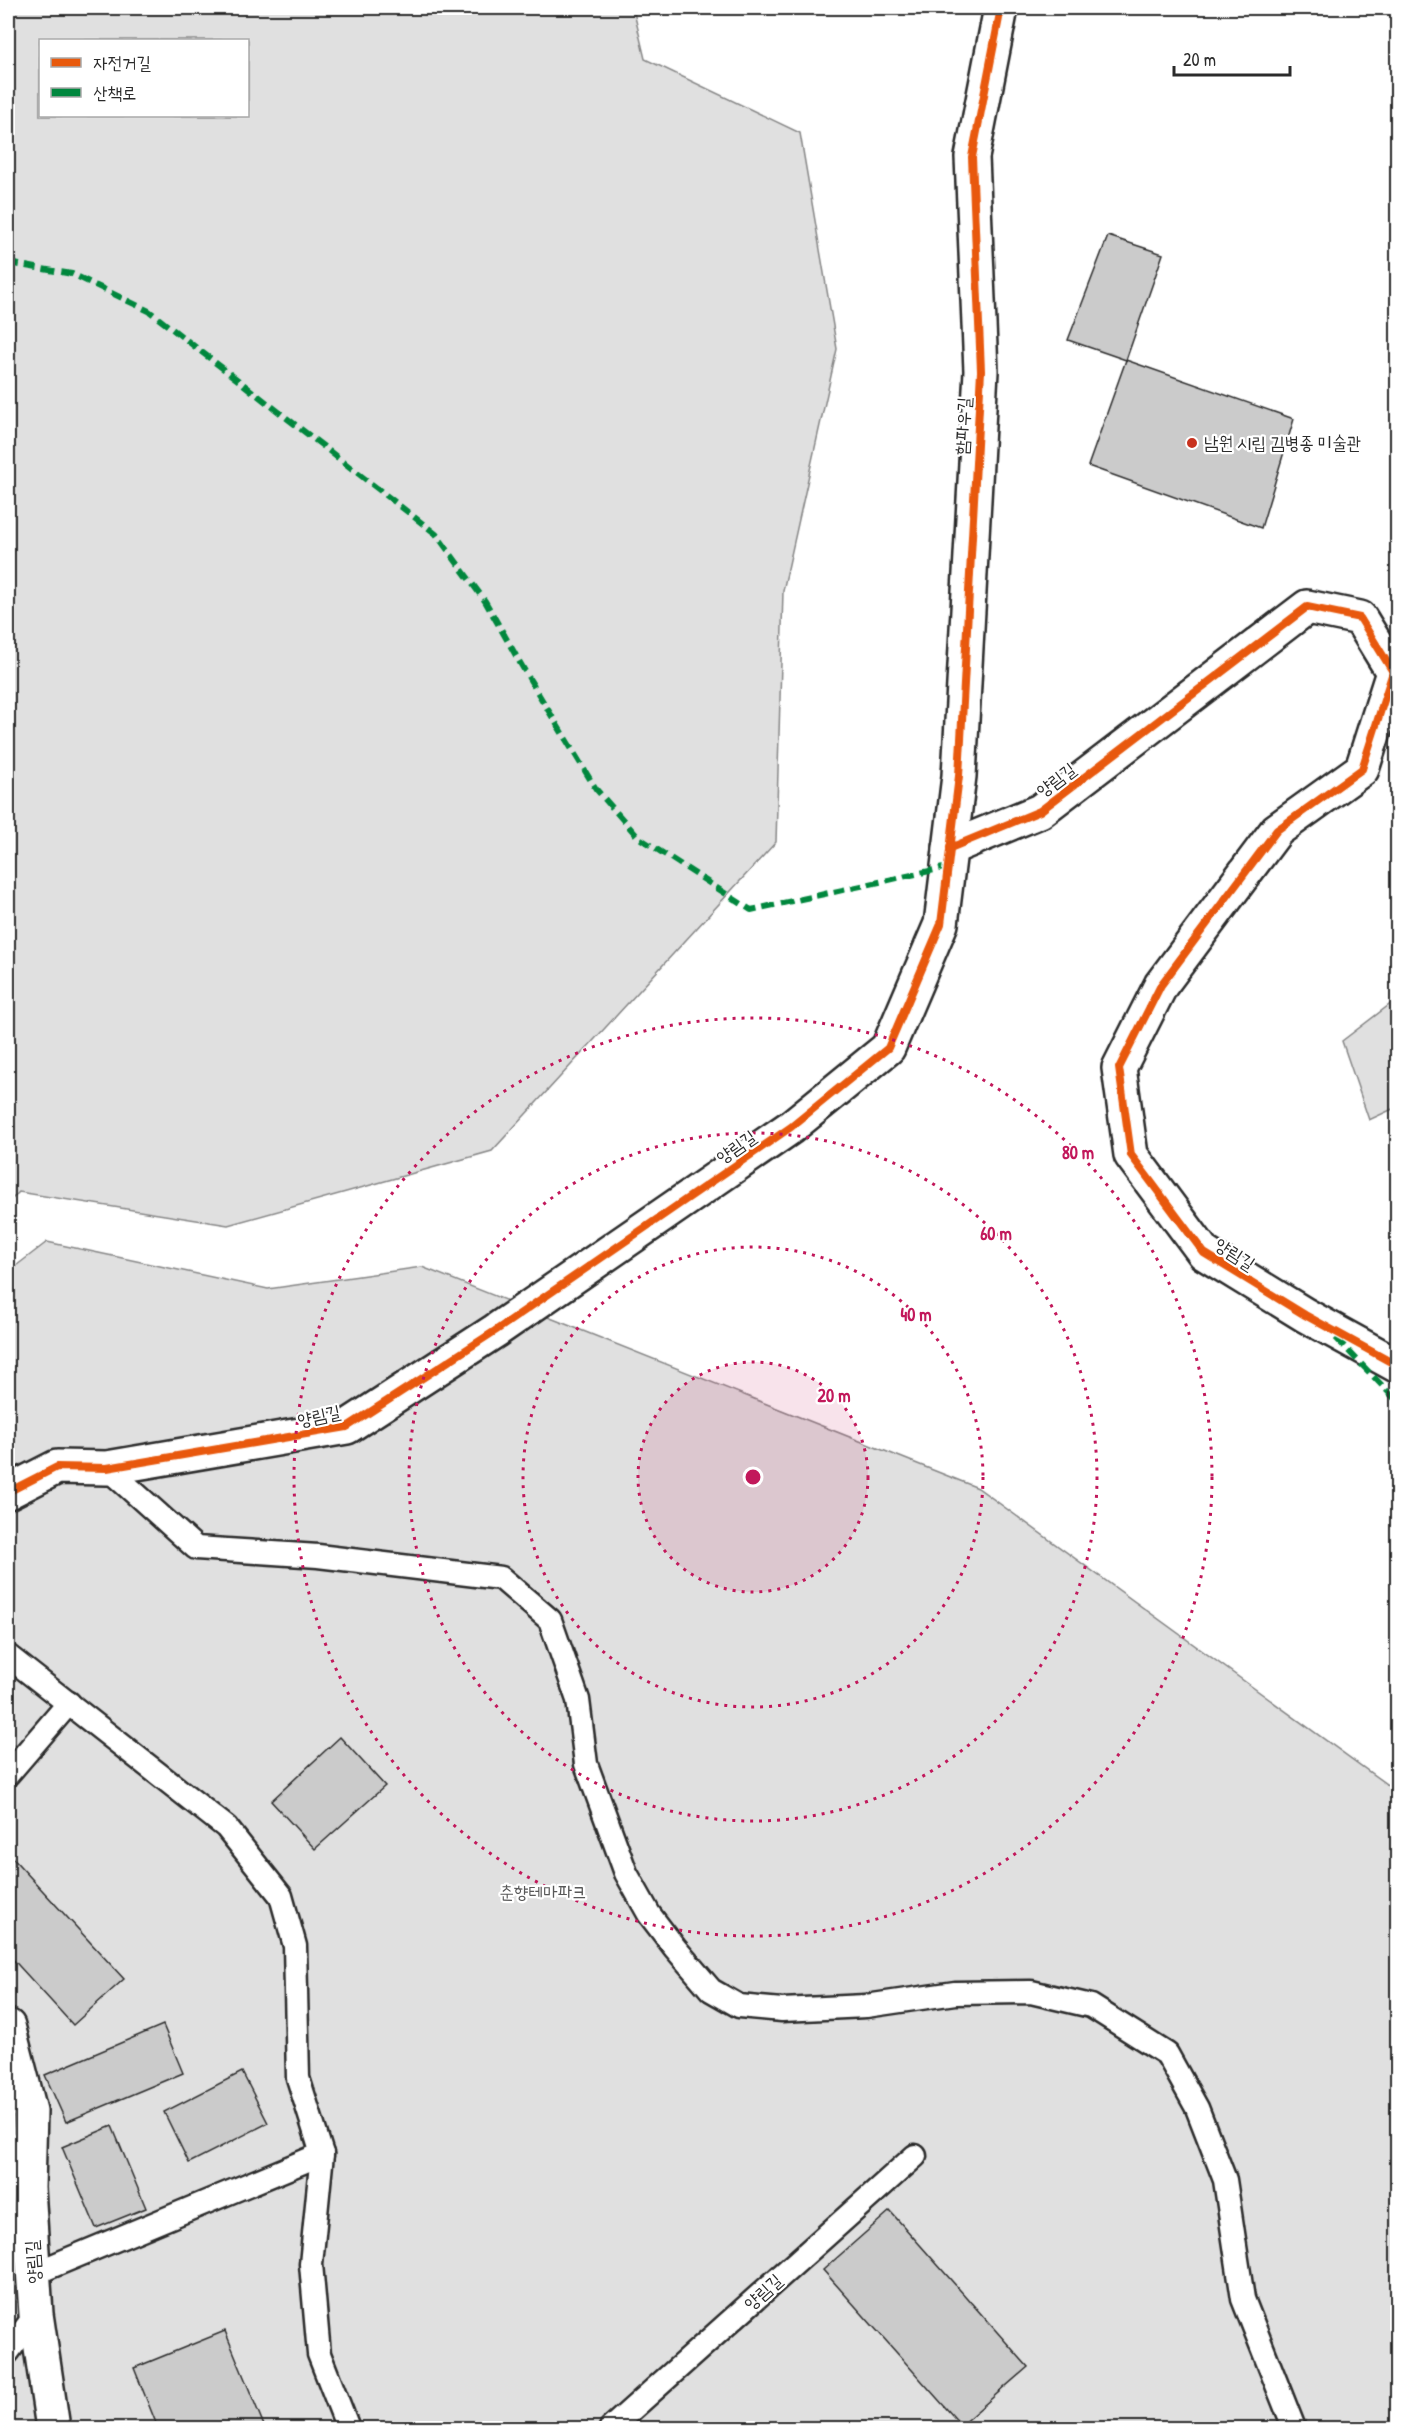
<svg xmlns="http://www.w3.org/2000/svg" width="1405" height="2436" font-family="'Patrick Hand','Poor Story',sans-serif">
	<style>
		.green { fill: #e0e0e0; stroke: #868686; stroke-width: 1.5; fill-rule: evenodd }
		.building { fill: #cbcbcb; stroke: #2b2b2b; stroke-width: 1.5 }
		.lines { fill: none; stroke-linecap: round; stroke-linejoin: round }
		.service-casing { stroke: #2b2b2b; stroke-width: 27 }
		.minor-casing { stroke: #2b2b2b; stroke-width: 38 }
		.service { stroke: #fff; stroke-width: 22 }
		.minor { stroke: #fff; stroke-width: 33 }
		.quiet { stroke: #00873e; stroke-width: 6; stroke-dasharray: 12 6; stroke-linecap: butt }
		.cycleway-casing { stroke: #fff; stroke-width: 11 }
		.cycleway { stroke: #e8590c; stroke-width: 8 }
		.ring { fill: none; stroke: #c2185b; stroke-width: 3; stroke-dasharray: 3 6 }
		.poi-dot { fill: #c8321e; stroke: #fff; stroke-width: 2 }
		.labels { text-anchor: middle; stroke-width: 4.5; stroke-linejoin: round; paint-order: stroke }
		.street-label { font-size: 18px; fill: #2b2b2b; stroke: #fff }
		.poi-label { font-size: 18px; fill: #2b2b2b; stroke: #fff; text-anchor: start }
		.park-label { font-size: 18px; fill: #585858; stroke: #fff }
		.centre { fill: #c2185b; stroke: #fff; stroke-width: 3 }
		.ring-label { font-size: 18px; text-anchor: middle; font-weight: bold; fill: #c2185b; stroke: #fff; stroke-width: 4.5; stroke-linejoin: round; paint-order: stroke }
	</style>
	<rect width="100%" height="100%" fill="#fff"/>
	<filter id="ink" filterUnits="userSpaceOnUse"><feTurbulence type="fractalNoise" baseFrequency=".0167" numOctaves="2"/><feDisplacementMap in="SourceGraphic" scale="12" xChannelSelector="R" yChannelSelector="G"/><feConvolveMatrix kernelMatrix="1 2 1 2 8 2 1 2 1" color-interpolation-filters="sRGB"/></filter>
	<g filter="url(#ink)">
		<g class="green">
			<path d="M8 8H633L645 59 800 133 837 349 783 591 776 842 492 1151 228 1225 19 1192 8 1203ZM40 40H248V116H40Z"/>
			<polygon points="1397,999 1397,1107 1369,1120 1342,1041"/>
			<polygon points="47,1242 268,1289 422,1267 978,1488 1397,1792 1397,2428 8,2428 8,1272"/>
		</g>
		<g class="building">
			<polygon points="1108,236 1163,254 1126,360 1068,340"/>
			<polygon points="1126,360 1294,419 1261,528 1088,466"/>
			<polygon points="340,1737 385,1786 315,1849 271,1801"/>
			<polygon points="8,1853 124,1979 73,2025 8,1954"/>
			<polygon points="163,2025 183,2073 66,2122 45,2075"/>
			<polygon points="242,2072 268,2123 189,2163 164,2112"/>
			<polygon points="112,2126 146,2208 96,2228 62,2147"/>
			<polygon points="890,2211 1028,2367 961,2425 823,2270"/>
			<polygon points="225,2331 265,2428 158,2428 134,2368"/>
		</g>
		<g class="lines">
			<defs>
				<g id="service">
					<polyline points="107,1468 196,1548 318,1556 501,1578 550,1620 578,1700 586,1764 626,1873 649,1914 675,1948 711,1990 739,2006 782,2010 866,2006 955,1993 1031,1992 1091,2006 1167,2054 1197,2108 1225,2180 1243,2299 1294,2428"/>
					<polyline points="8,1656 226,1827 281,1896 295,1946 298,2078 322,2154 311,2264 319,2354 348,2428"/>
					<polyline points="8,1774 69,1703"/>
					<polyline points="33,2274 322,2154"/>
					<polyline points="8,2352 36,2314"/>
					<polyline points="611,2428 915,2156"/>
				</g>
				<g id="minor">
					<polyline points="950,848 1040,811 1307,607 1360,618 1393,672 1362,769 1277,830 1161,985 1119,1068 1131,1155 1204,1253 1305,1315 1398,1366"/>
					<polyline points="8,1492 57,1467 107,1468 347,1427 495,1331 791,1127 888,1048 941,924 959,776 981,371 972,157 1001,8"/>
					<polyline points="8,2026 30,2111 28,2188 36,2314 53,2428"/>
				</g>
			</defs>
			<use href="#service" class="service-casing"/>
			<use href="#minor" class="minor-casing"/>
			<use href="#service" class="service"/>
			<use href="#minor" class="minor"/>
			<g class="quiet">
				<polyline points="8,263 72,274 149,311 436,534 485,601 527,675 596,789 638,837 751,910 948,867"/>
				<polyline points="1336,1338 1398,1402"/>
			</g>
			<defs>
				<g id="cycleway">
					<polyline points="950,848 1040,811 1307,607 1360,618 1393,672 1362,769 1277,830 1161,985 1119,1068 1131,1155 1204,1253 1305,1315 1398,1366"/>
					<polyline points="8,1492 57,1467 107,1468 347,1427 495,1331 791,1127 888,1048 941,924 959,776 981,371 972,157 1001,8"/>
				</g>
			</defs>
			<use href="#cycleway" class="cycleway-casing"/>
			<use href="#cycleway" class="cycleway"/>
		</g>
	</g>
	<circle cx="753" cy="1477" r="115" fill="#c2185b" fill-opacity=".12"/>
	<g class="ring">
		<circle cx="753" cy="1477" r="115"/>
		<circle cx="753" cy="1477" r="230"/>
		<circle cx="753" cy="1477" r="344"/>
		<circle cx="753" cy="1477" r="459"/>
	</g>
	<circle class="poi-dot" cx="1192" cy="443" r="6"/>
	<g class="labels">
		<g class="street-label">
			<text transform="translate(963 426) rotate(-87)" y="6">함파우길</text>
			<text transform="translate(1056 780) rotate(-37)" y="6">양림길</text>
			<text transform="translate(736 1147) rotate(-35)" y="6">양림길</text>
			<text transform="translate(1235 1254) rotate(33)" y="6">양림길</text>
			<text transform="translate(319 1416) rotate(-12)" y="6">양림길</text>
			<text transform="translate(33 2262) rotate(-94)" y="6">양림길</text>
			<text transform="translate(763 2292) rotate(-42)" y="6">양림길</text>
		</g>
		<g class="poi-label">
			<text x="1204" y="449">남원 시립 김병종 미술관</text>
		</g>
		<g class="park-label">
			<text x="543" y="1898">춘향테마파크</text>
		</g>
	</g>
	<circle cx="753" cy="1477" r="9" class="centre"/>
	<g class="ring-label">
		<text x="1078" y="1159">80 m</text>
		<text x="996" y="1240">60 m</text>
		<text x="916" y="1321">40 m</text>
		<text x="834" y="1402">20 m</text>
	</g>
	<rect width="1405" height="2436" fill="none" stroke="#fff" stroke-width="30"/>
	<rect x="15" y="15" width="1375" height="2406" fill="none" stroke="#2b2b2b" stroke-width="2" filter="url(#ink)"/>
	<rect x="39" y="39" width="210" height="78" fill="#ffffff" stroke="#aaaaaa" stroke-width="1.5"/>
	<rect x="51" y="58" width="30" height="9" fill="#e8590c" stroke="#aaaaaa" stroke-width="1.5"/>
	<text x="93" y="69" font-size="18" fill="#2b2b2b">자전거길</text>
	<rect x="51" y="88" width="30" height="9" fill="#00873e" stroke="#aaaaaa" stroke-width="1.5"/>
	<text x="93" y="99" font-size="18" fill="#2b2b2b">산책로</text>
	<path d="M1174 66v9h116v-9" fill="none" stroke="#2b2b2b" stroke-width="3"/>
	<text x="1183" y="66" font-size="18" fill="#2b2b2b" stroke="#ffffff" stroke-width="4.5" paint-order="stroke">20 m</text>
</svg>
